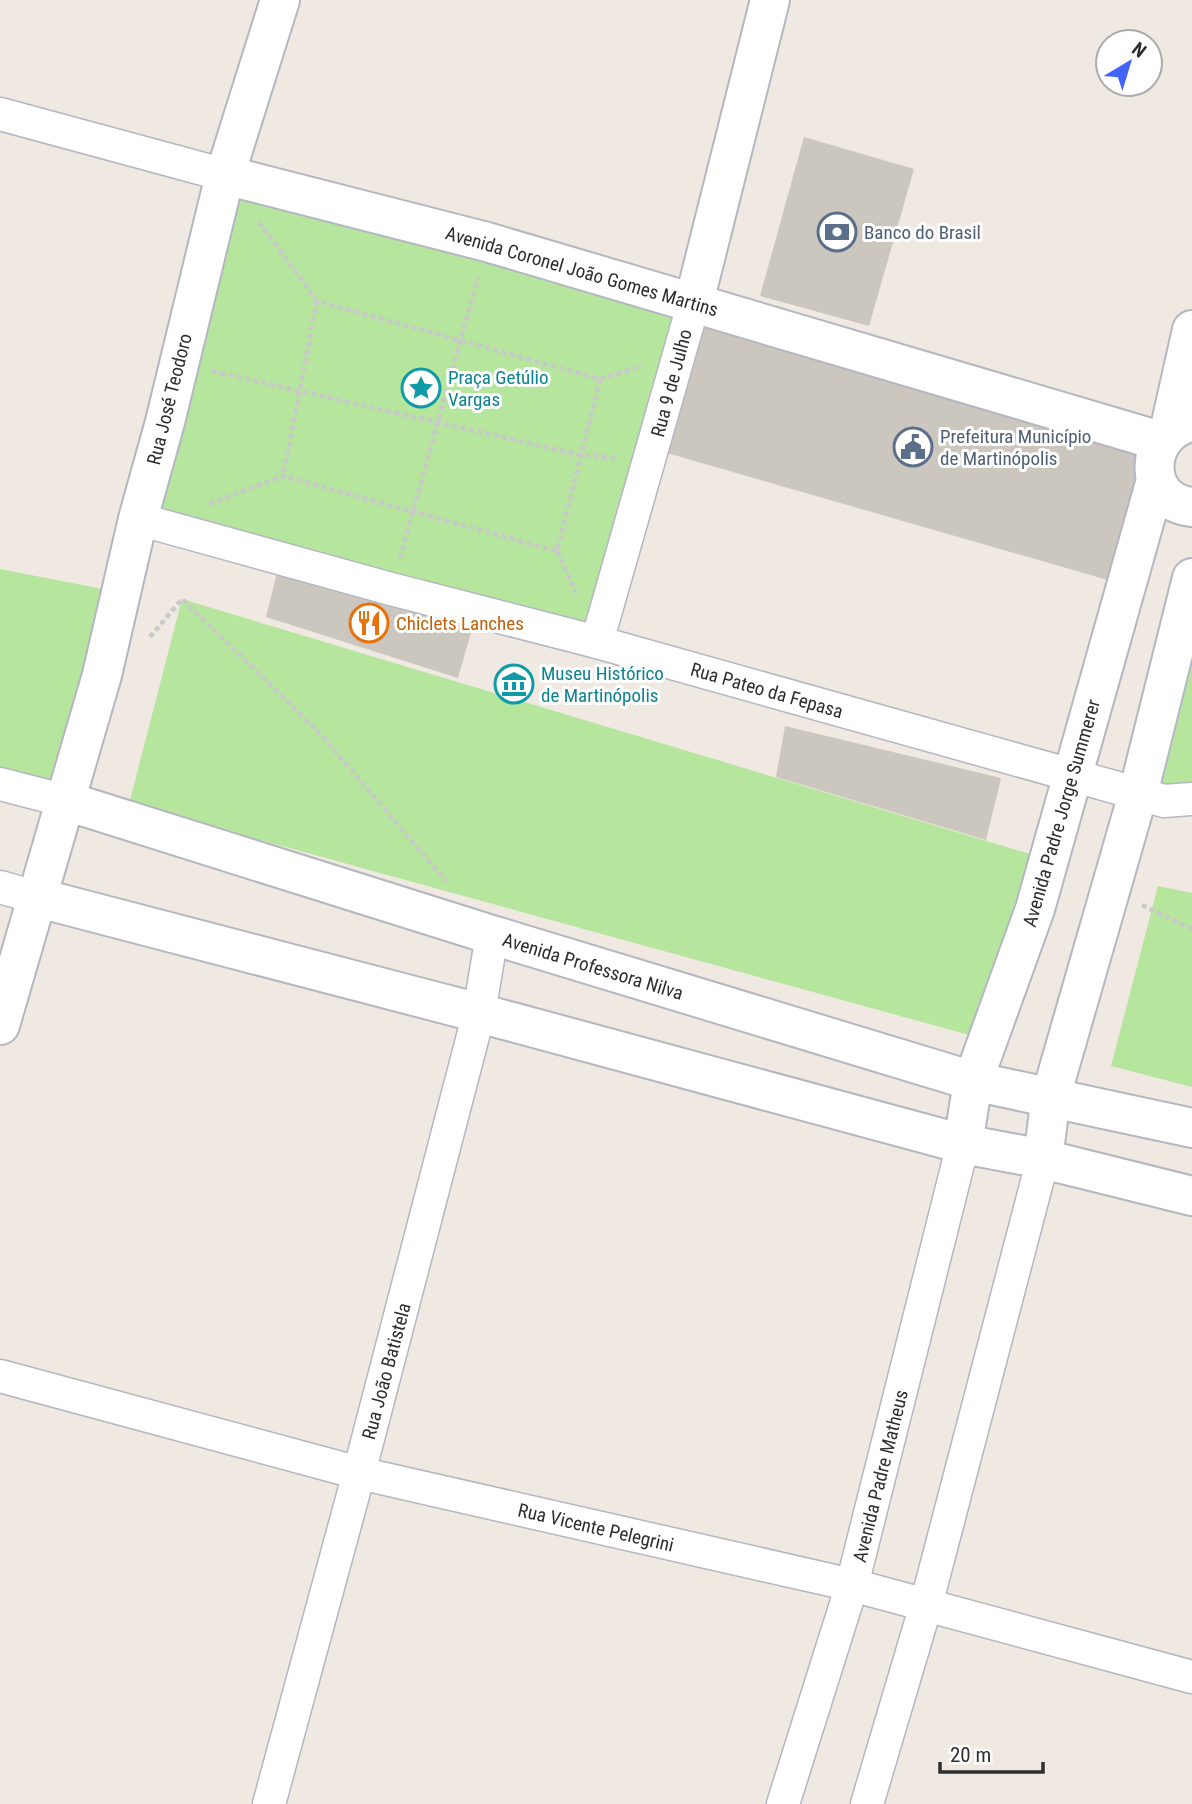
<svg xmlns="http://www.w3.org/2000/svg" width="1192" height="1804" font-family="'Roboto Condensed',sans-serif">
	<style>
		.green { fill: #b6e59e }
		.building { fill: #cbc7bf }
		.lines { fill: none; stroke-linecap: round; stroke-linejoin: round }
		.minor-casing { stroke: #b4b7c1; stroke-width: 35 }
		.tertiary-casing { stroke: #b4b7c1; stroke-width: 42 }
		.path { stroke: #c9c9c9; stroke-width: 4.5; stroke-dasharray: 5 3.5; stroke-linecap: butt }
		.minor { stroke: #fff; stroke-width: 32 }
		.tertiary { stroke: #fff; stroke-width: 38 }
		.labels { text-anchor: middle; stroke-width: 6; stroke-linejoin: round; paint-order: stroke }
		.service-label { font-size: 19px; fill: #4e5e75; stroke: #fff; text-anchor: start }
		.street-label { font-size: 19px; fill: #2e2e2e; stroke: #fff }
		.culture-label { font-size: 19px; fill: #0d838f; stroke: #fff; text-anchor: start }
		.food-label { font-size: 19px; fill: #c56008; stroke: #fff; text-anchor: start }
	</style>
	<rect width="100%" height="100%" fill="#efe9e1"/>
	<g class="green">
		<polygon points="225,175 694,302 597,642 138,519"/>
		<polygon points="0,569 113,591 59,786 0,769"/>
		<polygon points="182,599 1030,854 973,1036 129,804"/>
		<polygon points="1192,620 1192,784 1138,794"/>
		<polygon points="1158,886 1192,893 1192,1087 1111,1066"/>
	</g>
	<g class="building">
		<polygon points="804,137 914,169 869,326 760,296"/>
		<polygon points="694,302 1160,441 1118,583 667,453"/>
		<polygon points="278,569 472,629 458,678 266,617"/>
		<polygon points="785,726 1001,778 986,840 776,777"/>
	</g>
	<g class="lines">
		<defs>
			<g id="minor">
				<polyline points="0,114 225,175"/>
				<polyline points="138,519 391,589 597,642 1164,801 1192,799"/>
				<polyline points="597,642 694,302"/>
				<polyline points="0,784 66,801"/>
				<polyline points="0,887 35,897"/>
				<polyline points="0,1376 359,1473 852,1585 1192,1677"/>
				<polyline points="269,1804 359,1473 479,1013 492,935"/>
				<polyline points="783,1804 852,1585 963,1144"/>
				<polyline points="867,1804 926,1605 1043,1159"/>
			</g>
			<g id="tertiary">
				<polyline points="225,175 487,242 1160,441"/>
				<polyline points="694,302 770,0"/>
				<path d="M1192 422C1143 432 1141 502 1192 507"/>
				<polyline points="1169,432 1192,330"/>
				<polyline points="66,801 492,935 973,1081 1192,1128"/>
				<polyline points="35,897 479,1013 963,1144 1043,1159 1192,1196"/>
				<polyline points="0,1025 102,675 138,519 165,422 225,175 280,0"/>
				<polyline points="963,1144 973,1081 1035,909 1156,480"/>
				<polyline points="1043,1159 1051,1096 1138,794 1192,578"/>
			</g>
		</defs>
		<use href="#minor" class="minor-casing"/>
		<use href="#tertiary" class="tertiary-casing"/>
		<g class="path">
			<polyline points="259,222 317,301"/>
			<polyline points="212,371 581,455 618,458"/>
			<polyline points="600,379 642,366"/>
			<polyline points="209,504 283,476 557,551 600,379 317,301 283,476"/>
			<polyline points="557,551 576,593"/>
			<polyline points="400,558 478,277"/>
			<polyline points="150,637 182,599 317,730 446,881"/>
			<polyline points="1142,905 1192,929"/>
		</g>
		<use href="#minor" class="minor"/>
		<use href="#tertiary" class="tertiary"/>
	</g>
	<defs>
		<symbol id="bank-ring" viewBox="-11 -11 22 22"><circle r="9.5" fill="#fff" stroke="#5c6f8a" stroke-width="1.5"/><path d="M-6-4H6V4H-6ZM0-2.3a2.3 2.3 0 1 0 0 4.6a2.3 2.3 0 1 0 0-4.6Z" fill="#5c6f8a"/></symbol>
		<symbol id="sight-ring" viewBox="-11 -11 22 22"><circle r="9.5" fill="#fff" stroke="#0f9aa8" stroke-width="1.5"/><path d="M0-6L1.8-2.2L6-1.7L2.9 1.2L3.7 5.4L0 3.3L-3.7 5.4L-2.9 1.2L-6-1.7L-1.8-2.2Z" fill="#0f9aa8"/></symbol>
		<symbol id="civic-ring" viewBox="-11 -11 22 22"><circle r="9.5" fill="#fff" stroke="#5c6f8a" stroke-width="1.5"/><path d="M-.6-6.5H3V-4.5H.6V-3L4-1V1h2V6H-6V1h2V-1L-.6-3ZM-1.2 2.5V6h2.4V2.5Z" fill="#5c6f8a"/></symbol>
		<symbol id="restaurant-ring" viewBox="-11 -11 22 22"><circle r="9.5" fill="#fff" stroke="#e8710a" stroke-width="1.5"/><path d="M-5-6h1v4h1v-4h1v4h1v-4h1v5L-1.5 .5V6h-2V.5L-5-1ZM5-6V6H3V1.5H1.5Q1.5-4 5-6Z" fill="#e8710a"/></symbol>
		<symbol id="museum-ring" viewBox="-11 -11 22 22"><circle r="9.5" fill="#fff" stroke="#0f9aa8" stroke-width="1.5"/><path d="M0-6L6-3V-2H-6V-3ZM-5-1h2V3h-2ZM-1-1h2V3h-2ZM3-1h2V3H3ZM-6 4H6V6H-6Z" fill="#0f9aa8"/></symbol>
	</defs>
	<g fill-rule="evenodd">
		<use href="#bank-ring" x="815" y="210" width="44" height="44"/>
		<use href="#sight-ring" x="399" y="366" width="44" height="44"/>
		<use href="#civic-ring" x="891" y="425" width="44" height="44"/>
		<use href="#restaurant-ring" x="347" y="601" width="44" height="44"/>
		<use href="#museum-ring" x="492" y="662" width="44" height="44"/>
	</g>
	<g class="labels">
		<g class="service-label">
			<text x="864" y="239">Banco do Brasil</text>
			<text x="940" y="443">Prefeitura Município<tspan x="940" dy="22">de Martinópolis</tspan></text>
		</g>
		<g class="street-label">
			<text transform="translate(582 271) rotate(16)" y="7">Avenida Coronel João Gomes Martins</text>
			<text transform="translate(671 383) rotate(-75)" y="7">Rua 9 de Julho</text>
			<text transform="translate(169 399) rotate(-76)" y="7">Rua José Teodoro</text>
			<text transform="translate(767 690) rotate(16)" y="7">Rua Pateo da Fepasa</text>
			<text transform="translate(1061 813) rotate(-74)" y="7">Avenida Padre Jorge Summerer</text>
			<text transform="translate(593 966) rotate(17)" y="7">Avenida Professora Nilva</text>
			<text transform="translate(386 1371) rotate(-75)" y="7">Rua João Batistela</text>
			<text transform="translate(880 1476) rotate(-76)" y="7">Avenida Padre Matheus</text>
			<text transform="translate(596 1527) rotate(13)" y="7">Rua Vicente Pelegrini</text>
		</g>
		<g class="culture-label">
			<text x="448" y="384">Praça Getúlio<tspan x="448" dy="22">Vargas</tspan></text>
			<text x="541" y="680">Museu Histórico<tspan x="541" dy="22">de Martinópolis</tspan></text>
		</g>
		<g class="food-label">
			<text x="396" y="630">Chiclets Lanches</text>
		</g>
	</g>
	<g transform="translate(1129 63) rotate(38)"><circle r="33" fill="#ffffff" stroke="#ababab" stroke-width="2"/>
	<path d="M0-5L12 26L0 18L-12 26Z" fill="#4264fb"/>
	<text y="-10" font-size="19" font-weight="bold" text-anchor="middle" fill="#2e2e2e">N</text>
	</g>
	<path d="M940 1762v10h103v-10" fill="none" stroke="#2e2e2e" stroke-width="3.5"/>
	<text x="950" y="1762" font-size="21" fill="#2e2e2e" stroke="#ffffff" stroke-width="5" paint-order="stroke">20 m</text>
</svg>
